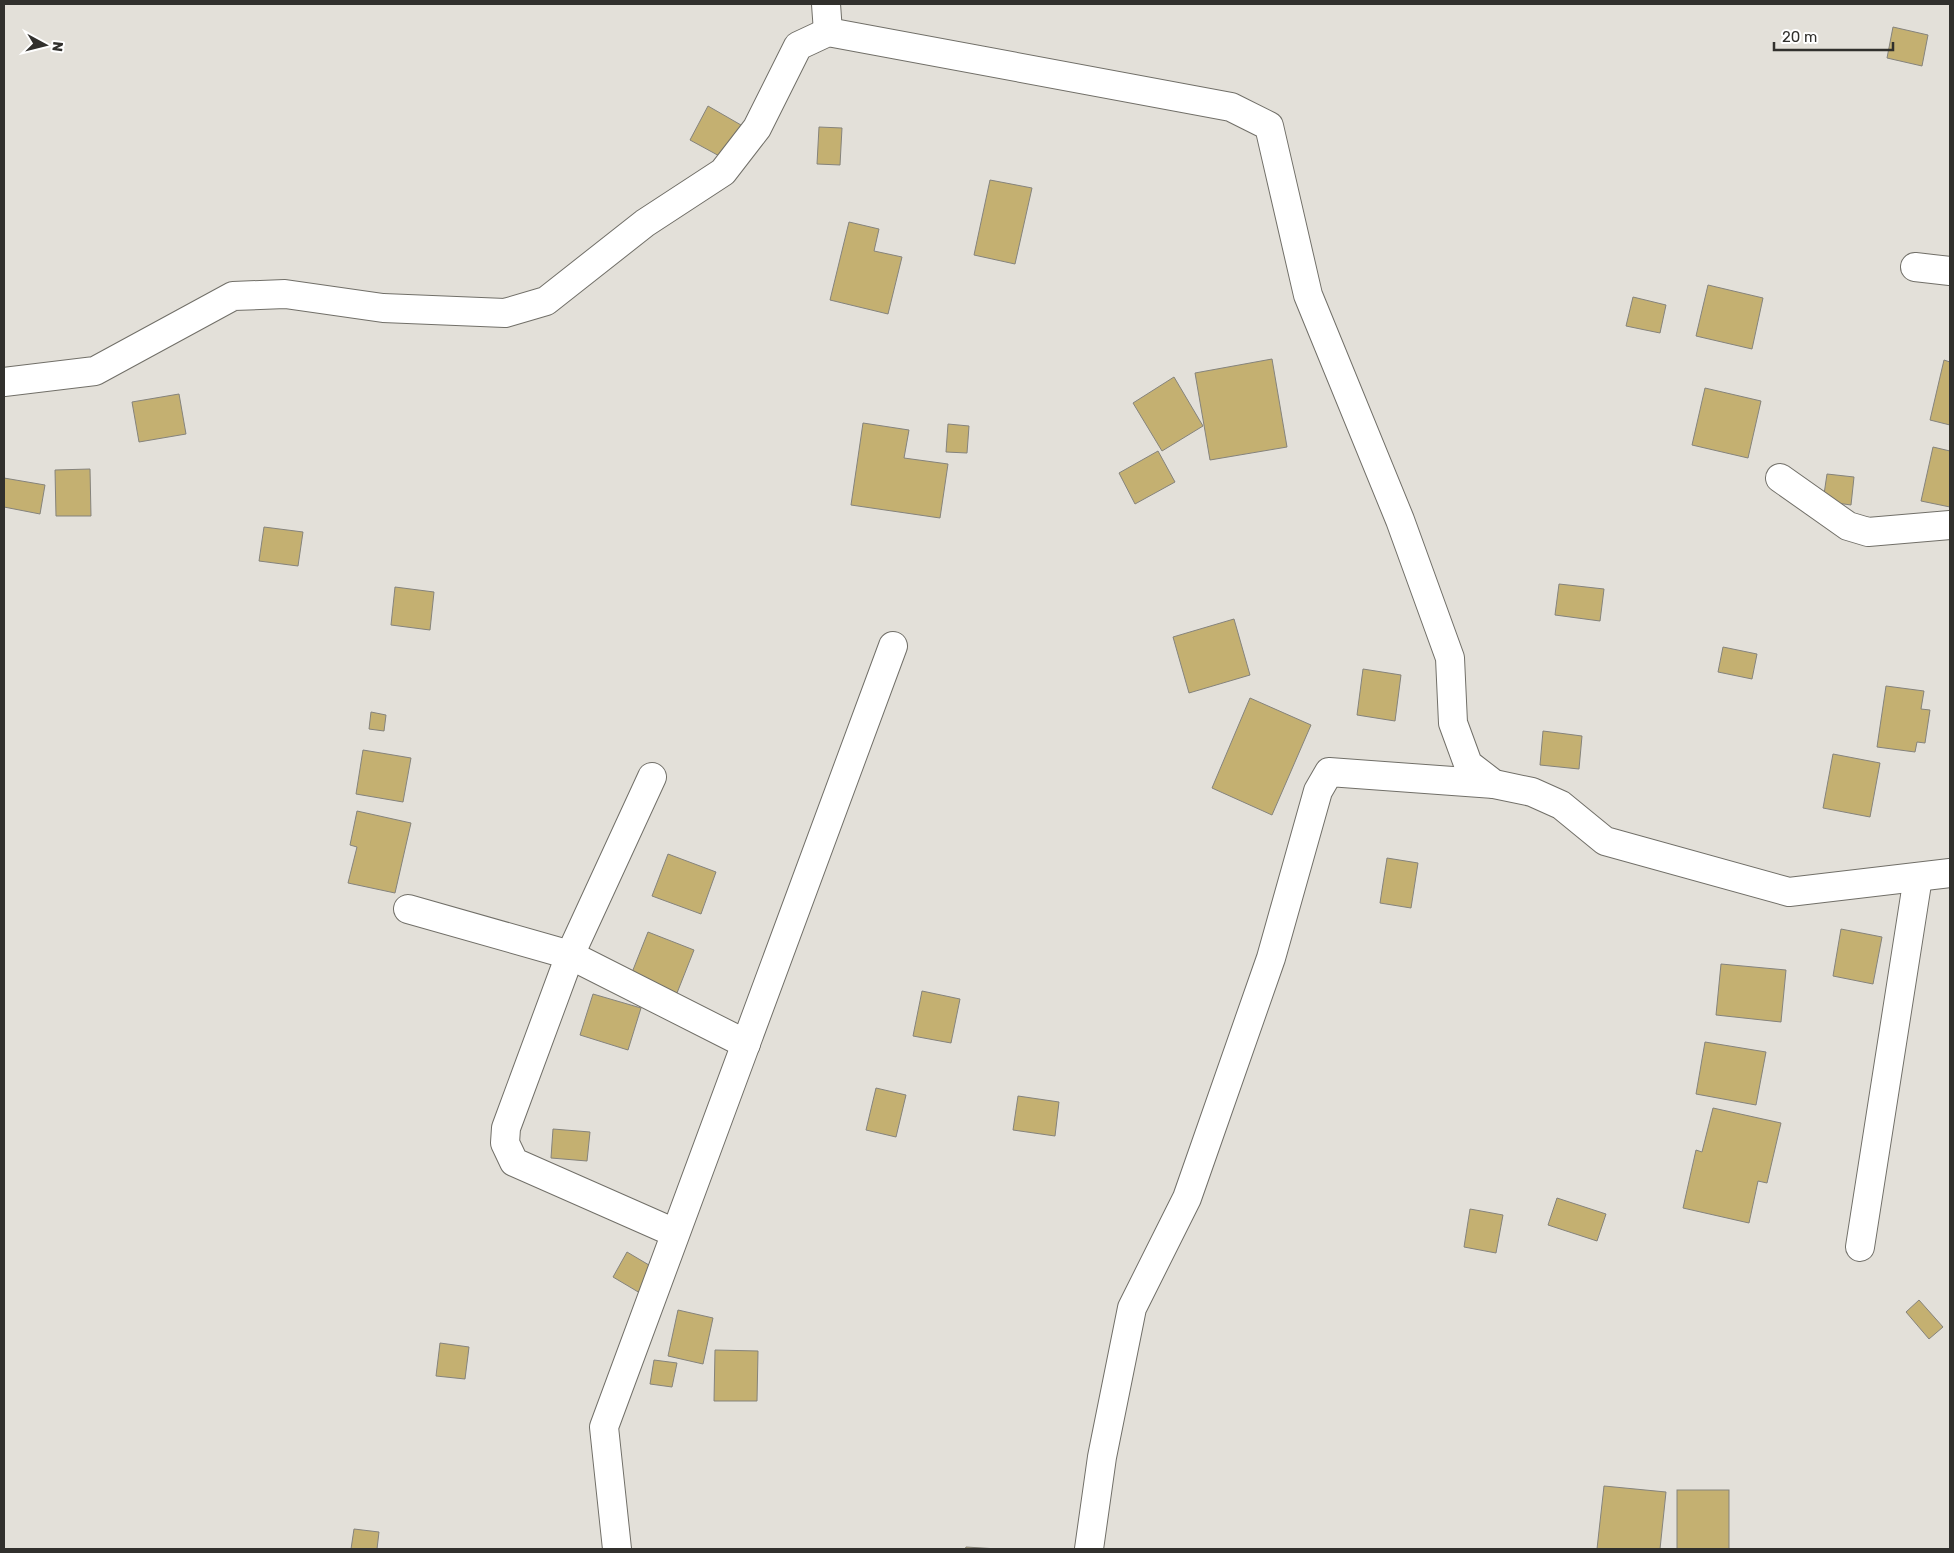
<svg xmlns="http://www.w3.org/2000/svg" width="1954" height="1553" font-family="Rubik,sans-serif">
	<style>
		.building { fill: #c4b071; stroke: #85837c }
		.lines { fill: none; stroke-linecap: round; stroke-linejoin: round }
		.minor-casing { stroke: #716f68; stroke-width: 30 }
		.minor { stroke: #fff; stroke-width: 28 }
	</style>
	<rect width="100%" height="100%" fill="#e3e0d9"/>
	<g class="building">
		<polygon points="1893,27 1928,35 1922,66 1887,58"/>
		<polygon points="708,106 741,125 723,158 690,140"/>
		<polygon points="819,127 842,128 840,165 817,164"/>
		<polygon points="990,180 1032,188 1015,264 974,255"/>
		<polygon points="849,222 879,229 874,251 902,257 888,314 830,300"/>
		<polygon points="1708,285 1763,298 1752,349 1696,336"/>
		<polygon points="1633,297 1666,305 1660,333 1626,326"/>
		<polygon points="1272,359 1287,447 1210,460 1195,373"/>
		<polygon points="1944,360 1950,362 1950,425 1930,420"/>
		<polygon points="1174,377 1203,426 1162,451 1133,403"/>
		<polygon points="1705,388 1761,401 1748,458 1692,445"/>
		<polygon points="179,394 186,434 139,442 132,402"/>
		<polygon points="863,423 909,430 904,458 948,464 940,518 851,505"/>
		<polygon points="948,424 969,426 967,453 946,452"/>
		<polygon points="1933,447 1950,451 1950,507 1921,501"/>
		<polygon points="1158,451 1175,482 1135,504 1119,473"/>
		<polygon points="90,469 91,516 56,516 55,470"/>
		<polygon points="1827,474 1854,477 1851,505 1823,501"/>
		<polygon points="4,478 45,485 40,514 4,507"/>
		<polygon points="264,527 303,532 298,566 259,561"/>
		<polygon points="1559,584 1604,589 1600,621 1555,615"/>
		<polygon points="395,587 434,592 430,630 391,625"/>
		<polygon points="1234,619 1250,675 1189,693 1173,637"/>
		<polygon points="1723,647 1757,654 1752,679 1718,672"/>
		<polygon points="1363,669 1401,675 1395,721 1357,715"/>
		<polygon points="1886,686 1924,691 1921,709 1930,710 1925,743 1917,742 1915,752 1877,747"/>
		<polygon points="1250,698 1311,725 1272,815 1212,788"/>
		<polygon points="371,712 386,715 384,731 369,729"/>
		<polygon points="1543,731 1582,736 1579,769 1540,765"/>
		<polygon points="363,750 411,758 403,802 356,794"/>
		<polygon points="1833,754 1880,763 1870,817 1823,808"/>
		<polygon points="357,811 411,823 395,893 348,883 357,847 350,845"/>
		<polygon points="668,854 716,872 701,914 652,896"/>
		<polygon points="1387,858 1418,863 1411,908 1380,903"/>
		<polygon points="1841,929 1882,937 1873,984 1833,976"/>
		<polygon points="648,932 694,950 677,993 631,975"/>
		<polygon points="1721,964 1786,970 1781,1022 1716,1015"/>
		<polygon points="922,991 960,999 951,1043 913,1036"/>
		<polygon points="593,994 641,1008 628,1050 580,1035"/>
		<polygon points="1705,1042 1766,1052 1756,1105 1696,1094"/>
		<polygon points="876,1088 906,1095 896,1137 866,1130"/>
		<polygon points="1018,1096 1059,1102 1055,1136 1013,1130"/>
		<polygon points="1713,1108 1781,1123 1767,1183 1758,1181 1749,1223 1683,1208 1696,1150 1702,1152"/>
		<polygon points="553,1129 590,1132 587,1161 551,1158"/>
		<polygon points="1557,1198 1606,1214 1597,1241 1548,1225"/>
		<polygon points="1470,1209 1503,1215 1496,1253 1464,1247"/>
		<polygon points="627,1252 654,1268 640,1293 613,1277"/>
		<polygon points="1919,1300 1943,1327 1929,1339 1906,1312"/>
		<polygon points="678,1310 713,1318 703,1364 668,1356"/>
		<polygon points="440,1343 469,1347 465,1379 436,1376"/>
		<polygon points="715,1350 758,1351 757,1401 714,1401"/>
		<polygon points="654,1360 677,1363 672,1387 650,1384"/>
		<polygon points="1604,1486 1666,1492 1660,1549 1597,1549"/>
		<rect x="1677" y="1490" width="52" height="59"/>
		<polygon points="354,1529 379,1532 377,1549 351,1549"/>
		<polygon points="966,1547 998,1549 965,1549"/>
	</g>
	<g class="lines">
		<defs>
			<g id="minor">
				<polyline points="826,4 828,32"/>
				<polyline points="1915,267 1950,271"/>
				<polyline points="4,382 95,371 233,296 285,294 383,308 505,313 546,301 645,223 723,172 757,128 798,46 828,32 1231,107 1269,126 1308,295 1400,520 1450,658 1453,723 1468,764 1494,784 1532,792 1561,805 1605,841 1789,892 1950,873"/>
				<polyline points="1780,478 1848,526 1868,532 1950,525"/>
				<polyline points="652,777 570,955 506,1128 505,1143 514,1162 675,1233"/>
				<polyline points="408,909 570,955 746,1044"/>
				<polyline points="1860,1247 1918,877"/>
				<polyline points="617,1549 604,1427 893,646"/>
				<polyline points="1089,1549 1102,1457 1132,1308 1187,1198 1271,958 1318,791 1329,772 1494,784"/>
			</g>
		</defs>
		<use href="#minor" class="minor-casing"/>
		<use href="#minor" class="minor"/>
	</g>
	<rect width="1954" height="1553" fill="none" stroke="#31302d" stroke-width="10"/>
	<g transform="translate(45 45) rotate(97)" stroke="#ffffff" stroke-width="4" paint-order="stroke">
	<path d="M0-4L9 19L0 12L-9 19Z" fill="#31302d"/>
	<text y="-8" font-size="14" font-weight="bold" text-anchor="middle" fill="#31302d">N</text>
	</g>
	<path d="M1774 42v8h119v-8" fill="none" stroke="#31302d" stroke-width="2.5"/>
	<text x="1782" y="42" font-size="15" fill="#31302d" stroke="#ffffff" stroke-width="4" paint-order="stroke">20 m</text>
</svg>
